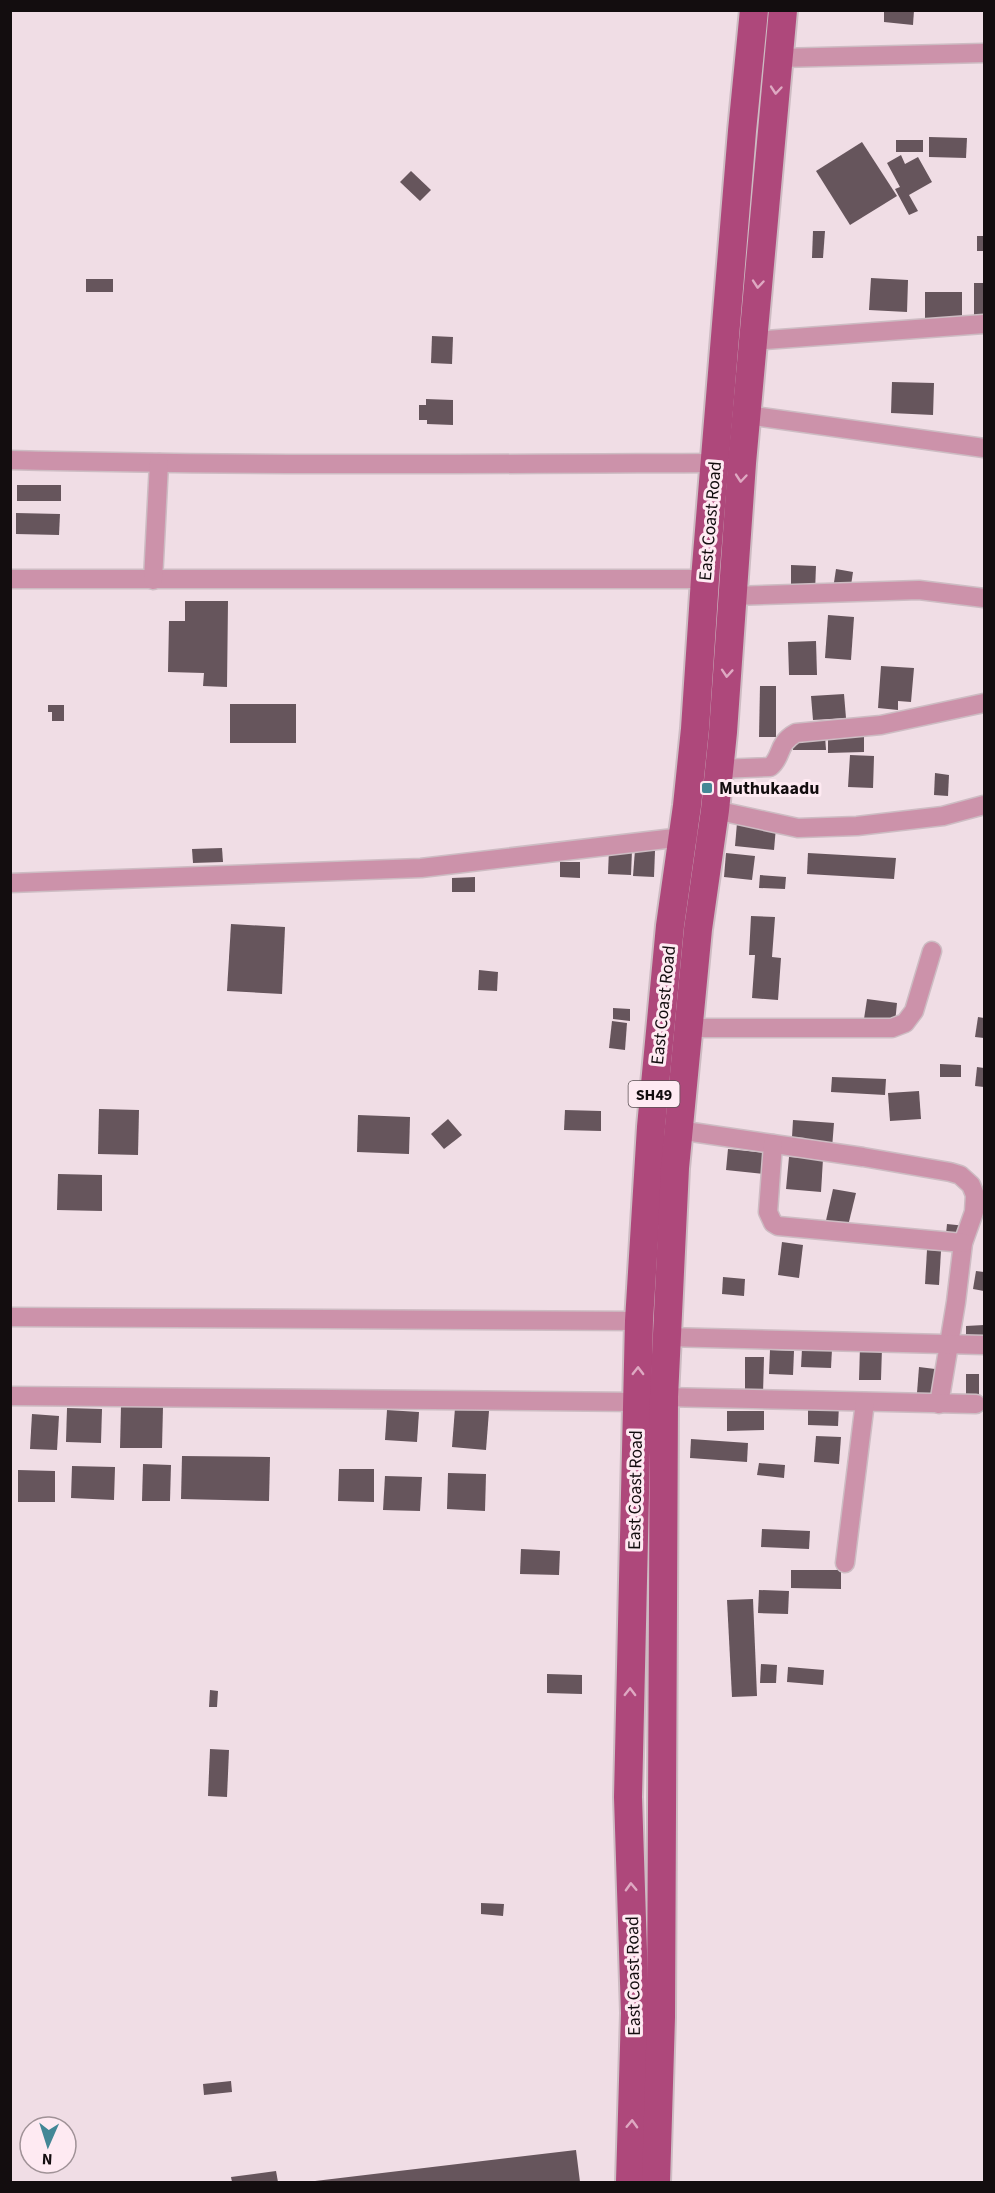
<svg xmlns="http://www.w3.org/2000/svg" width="995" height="2193" font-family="'Source Sans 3',sans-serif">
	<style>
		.building { fill: #66555c }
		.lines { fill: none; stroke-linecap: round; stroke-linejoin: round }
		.minor-casing { stroke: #cdbcc3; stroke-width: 21 }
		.primary-casing { stroke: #cdbcc3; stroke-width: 32 }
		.minor { stroke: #cc92aa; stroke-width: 18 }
		.primary { stroke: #ae487b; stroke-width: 28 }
		.oneway { stroke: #dea9c2 }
		.poi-dot { fill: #438796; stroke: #feeaf2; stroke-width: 2 }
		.labels { text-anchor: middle; stroke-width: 6; stroke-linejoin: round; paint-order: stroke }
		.shield { fill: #feeaf2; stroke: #5a4f53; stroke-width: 1.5 }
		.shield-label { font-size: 16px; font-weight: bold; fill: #130d0f }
		.street-label { font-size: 18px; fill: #130d0f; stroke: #feeaf2 }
		.poi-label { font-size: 18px; font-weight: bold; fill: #130d0f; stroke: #feeaf2; text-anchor: start }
	</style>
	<rect width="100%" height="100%" fill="#f0dde5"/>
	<g class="building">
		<polygon points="884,10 914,10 913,25 884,22"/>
		<polygon points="929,137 967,138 966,158 929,157"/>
		<rect x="896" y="140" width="27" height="12"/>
		<polygon points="862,142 897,196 850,225 816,171"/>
		<polygon points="901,155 905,164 918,157 932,182 909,195 918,211 909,215 895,189 900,187 887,163"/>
		<polygon points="411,171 431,190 420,201 400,182"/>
		<polygon points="813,231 825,231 823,258 812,258"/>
		<rect x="977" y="236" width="7" height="15"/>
		<polygon points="871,278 908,280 907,312 869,310"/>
		<rect x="86" y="279" width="27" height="13"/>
		<polygon points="974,283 984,283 984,320 974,321"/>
		<rect x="925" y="292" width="37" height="31"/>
		<polygon points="432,336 453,337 452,364 431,363"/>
		<polygon points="892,382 934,383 933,415 891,413"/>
		<polygon points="426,399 453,400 453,425 427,424 427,420 419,420 419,405 426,405"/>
		<rect x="17" y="485" width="44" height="16"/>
		<polygon points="16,513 60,514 59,535 16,534"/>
		<polygon points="791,565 816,566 815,592 791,592"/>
		<polygon points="836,569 853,572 850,592 833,589"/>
		<polygon points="185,601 228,601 227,687 203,686 204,673 168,672 169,621 185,621"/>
		<polygon points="828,615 854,617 851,660 825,658"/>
		<polygon points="816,641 817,675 789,675 788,642"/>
		<polygon points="881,666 914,668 911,702 898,701 898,710 878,708"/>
		<polygon points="760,686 776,686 776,737 759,737"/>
		<polygon points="844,694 846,718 813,720 811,696"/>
		<rect x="230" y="704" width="66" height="39"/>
		<polygon points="48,705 64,705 64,721 52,721 52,712 48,712"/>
		<polygon points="864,735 864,752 828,753 828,736"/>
		<polygon points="793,736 825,736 826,750 793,750"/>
		<polygon points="850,755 874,756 873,788 848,787"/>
		<polygon points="935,773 949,775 948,796 934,795"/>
		<polygon points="737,823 776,827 774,850 735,846"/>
		<polygon points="222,848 223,862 193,863 192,849"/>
		<polygon points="609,849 632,850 631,875 608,874"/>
		<polygon points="635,850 655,851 654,877 633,876"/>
		<polygon points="726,853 755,856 752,880 724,877"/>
		<polygon points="808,853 896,858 894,879 807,874"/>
		<polygon points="560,862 580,862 580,878 560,877"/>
		<polygon points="760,875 786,877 785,889 759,888"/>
		<polygon points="475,877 475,892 452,892 452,878"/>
		<polygon points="751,916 775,917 772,957 781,958 778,1000 752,998 755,955 749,955"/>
		<polygon points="231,924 285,927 282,994 227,991"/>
		<polygon points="479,970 498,972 497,991 478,990"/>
		<polygon points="867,999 897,1003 895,1023 864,1019"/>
		<polygon points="613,1008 630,1009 630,1021 613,1019"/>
		<polygon points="978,1017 984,1018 984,1038 975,1037"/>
		<polygon points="612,1021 627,1023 625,1050 609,1048"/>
		<polygon points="940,1064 961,1065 961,1077 940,1077"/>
		<polygon points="977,1067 984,1068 984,1087 975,1086"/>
		<polygon points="832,1077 886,1079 885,1095 831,1092"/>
		<polygon points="919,1091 921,1119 890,1121 888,1093"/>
		<polygon points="99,1109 139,1110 138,1155 98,1154"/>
		<polygon points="565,1110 601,1111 601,1131 564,1130"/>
		<polygon points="358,1115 410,1117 409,1154 357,1152"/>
		<polygon points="448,1119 462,1135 444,1149 431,1134"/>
		<polygon points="793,1120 834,1123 832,1148 804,1146 805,1138 792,1137"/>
		<polygon points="728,1149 767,1153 765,1174 726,1170"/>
		<polygon points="789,1157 823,1159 821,1192 786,1189"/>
		<polygon points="58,1174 102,1175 102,1211 57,1210"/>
		<polygon points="833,1189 856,1193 847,1230 825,1225"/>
		<polygon points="947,1224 966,1226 965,1236 946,1234"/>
		<polygon points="782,1242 803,1245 799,1278 778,1275"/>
		<polygon points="927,1250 941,1251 939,1285 925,1284"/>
		<polygon points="976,1271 984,1272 984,1291 973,1289"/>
		<polygon points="723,1277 745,1279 744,1296 722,1294"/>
		<polygon points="984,1325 984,1336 966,1337 966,1326"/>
		<polygon points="860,1346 882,1347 881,1380 859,1380"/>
		<polygon points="802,1349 832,1349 831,1368 801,1367"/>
		<polygon points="770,1350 794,1351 793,1375 769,1374"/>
		<polygon points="745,1357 764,1357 763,1394 745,1394"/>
		<polygon points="919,1367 935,1369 933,1394 917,1393"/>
		<rect x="966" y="1374" width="13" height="21"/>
		<polygon points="808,1404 839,1405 838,1426 808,1425"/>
		<polygon points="121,1406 163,1407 162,1448 120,1448"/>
		<polygon points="67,1408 102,1409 101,1443 66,1442"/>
		<polygon points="455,1408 489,1411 486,1450 452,1447"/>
		<polygon points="387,1410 419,1412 417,1442 385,1440"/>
		<polygon points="727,1411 764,1411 764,1430 727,1431"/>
		<polygon points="32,1414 59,1416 57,1450 30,1449"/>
		<polygon points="816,1436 841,1437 839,1464 814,1462"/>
		<polygon points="691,1439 748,1443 747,1462 690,1458"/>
		<polygon points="182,1456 270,1457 269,1501 181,1499"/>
		<polygon points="759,1463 785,1465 784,1478 757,1475"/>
		<polygon points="143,1464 171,1465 170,1501 142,1501"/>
		<polygon points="72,1466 115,1467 114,1500 71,1498"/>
		<polygon points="339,1469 374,1469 374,1502 338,1501"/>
		<polygon points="18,1470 55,1471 55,1502 18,1502"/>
		<polygon points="448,1473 486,1474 485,1511 447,1509"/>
		<polygon points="385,1476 422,1477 420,1511 383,1510"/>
		<polygon points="762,1529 810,1531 809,1549 761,1547"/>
		<polygon points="521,1549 560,1551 559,1575 520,1574"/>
		<polygon points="791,1570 841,1570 841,1589 791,1588"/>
		<polygon points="759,1590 789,1591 788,1614 758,1613"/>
		<polygon points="753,1599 757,1696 732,1697 727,1600"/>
		<polygon points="761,1664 777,1665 776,1683 760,1683"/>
		<polygon points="788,1667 824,1670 823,1685 787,1682"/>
		<polygon points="547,1674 582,1675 582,1694 547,1693"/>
		<polygon points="210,1690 218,1691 217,1707 209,1707"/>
		<polygon points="210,1749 229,1750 227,1797 208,1796"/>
		<polygon points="481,1903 504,1904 503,1916 481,1914"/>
		<polygon points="231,2081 232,2092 204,2095 203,2084"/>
		<polygon points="576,2150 580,2182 315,2182 315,2181"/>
		<polygon points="276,2171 278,2182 232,2182 231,2177"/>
	</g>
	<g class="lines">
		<defs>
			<g id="minor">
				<polyline points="778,58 984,53"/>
				<polyline points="753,341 984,324"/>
				<polyline points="747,415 984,448"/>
				<path d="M10 460C245 466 480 464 715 463"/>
				<polyline points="10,579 705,579"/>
				<polyline points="153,580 159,463"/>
				<polyline points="732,596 919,590 984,598"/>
				<path d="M719 769 770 767C783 757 776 744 796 733L881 725 984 703"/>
				<polyline points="715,810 798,828 857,826 943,816 984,805"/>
				<polyline points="10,883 421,868 691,836"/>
				<polyline points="688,1028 892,1028 905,1023 914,1011 932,951"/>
				<polyline points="678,1130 863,1157 950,1172 960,1175 971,1185 975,1195 974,1212 963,1243 956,1302 939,1404"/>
				<polyline points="773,1144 768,1212 773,1223 778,1226 963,1243"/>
				<polyline points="10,1317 639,1321"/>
				<polyline points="666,1337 984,1345"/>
				<polyline points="10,1396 638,1402"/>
				<polyline points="664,1397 976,1404"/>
				<polyline points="845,1563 865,1402"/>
			</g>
			<g id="primary">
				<polyline points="630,2182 635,2013 628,1797 639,1321 651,1127 670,926 687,806 695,729 705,579 742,131 754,10"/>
				<polyline points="656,2182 661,2017 664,1397 675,1168 698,929 715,810 723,732 742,463 783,10"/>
			</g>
		</defs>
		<use href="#minor" class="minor-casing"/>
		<use href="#primary" class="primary-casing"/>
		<use href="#minor" class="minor"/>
		<use href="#primary" class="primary"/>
	</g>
	<defs><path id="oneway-chevron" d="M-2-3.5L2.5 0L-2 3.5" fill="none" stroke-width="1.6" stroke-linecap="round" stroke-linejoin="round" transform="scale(1.5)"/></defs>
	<g class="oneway">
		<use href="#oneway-chevron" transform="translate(776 90) rotate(95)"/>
		<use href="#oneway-chevron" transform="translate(758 284) rotate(95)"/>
		<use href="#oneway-chevron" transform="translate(741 478) rotate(95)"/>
		<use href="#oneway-chevron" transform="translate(727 673) rotate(94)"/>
		<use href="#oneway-chevron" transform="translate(638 1371) rotate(-89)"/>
		<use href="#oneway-chevron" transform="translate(630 1692) rotate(-89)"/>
		<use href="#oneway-chevron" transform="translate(631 1887) rotate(-92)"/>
		<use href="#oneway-chevron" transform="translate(632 2124) rotate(-88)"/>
	</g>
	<rect class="poi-dot" x="701" y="782" width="12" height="12" rx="3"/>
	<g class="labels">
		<rect class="shield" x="628.5" y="1081" width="51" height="26" rx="4.5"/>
		<g class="shield-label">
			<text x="654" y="1100">SH49</text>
		</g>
		<g class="street-label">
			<text transform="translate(710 521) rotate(-85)" y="6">East Coast Road</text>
			<text transform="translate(663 1005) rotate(-84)" y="6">East Coast Road</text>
			<text transform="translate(635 1490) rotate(-89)" y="6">East Coast Road</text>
			<text transform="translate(633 1976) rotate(-91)" y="6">East Coast Road</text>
		</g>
		<g class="poi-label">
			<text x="719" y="794">Muthukaadu</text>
		</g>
	</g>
	<rect width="995" height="2193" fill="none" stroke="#130d0f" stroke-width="24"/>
	<g transform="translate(48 2145) rotate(183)"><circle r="28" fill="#feeaf2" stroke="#a09297" stroke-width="1.5"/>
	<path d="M0-4.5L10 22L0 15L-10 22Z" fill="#438796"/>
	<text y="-9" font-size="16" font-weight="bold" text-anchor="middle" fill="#130d0f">N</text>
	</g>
</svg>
